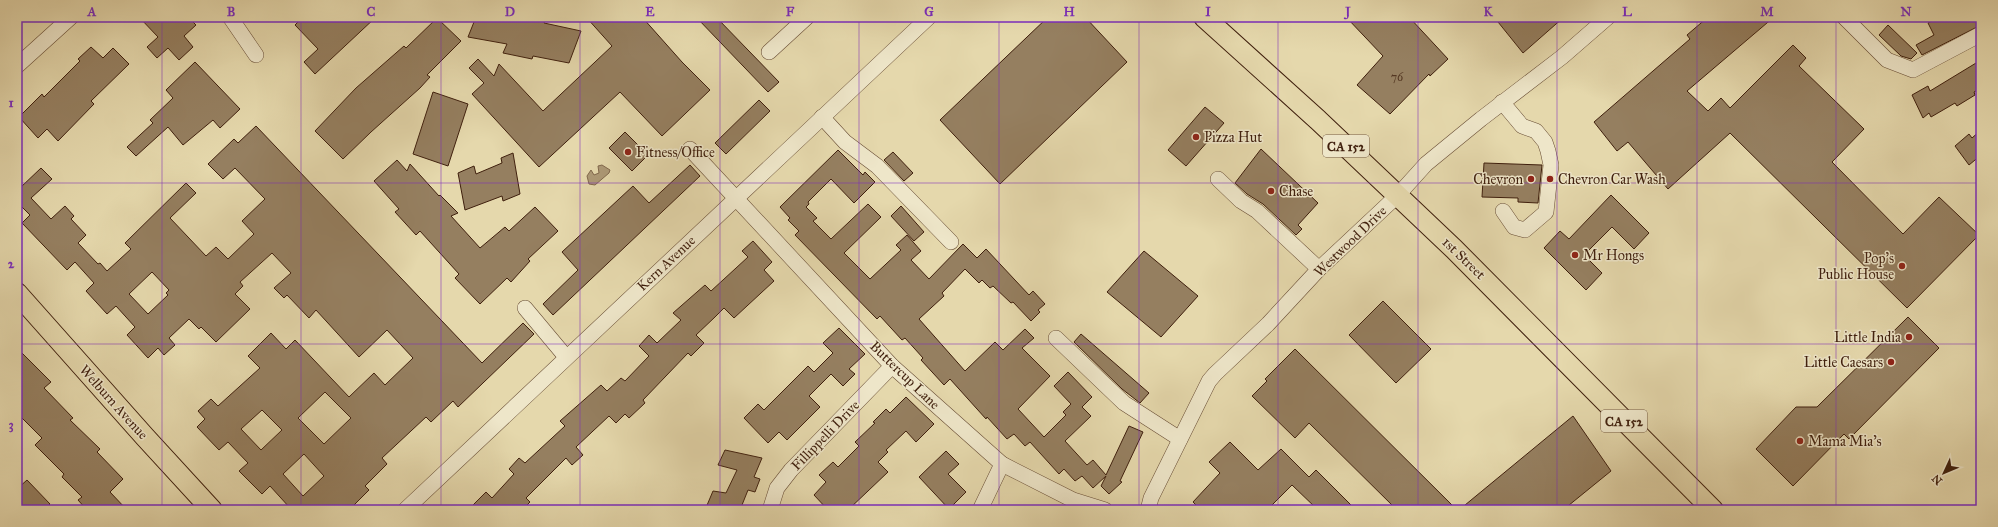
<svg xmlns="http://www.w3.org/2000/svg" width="1998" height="527" font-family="'IM FELL Great Primer',serif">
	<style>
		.water { fill: #ad9976; stroke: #81684c }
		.building { fill: #957f60; stroke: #3f1f0d; fill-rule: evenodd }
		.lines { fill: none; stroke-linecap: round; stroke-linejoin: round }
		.minor-casing { stroke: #684d35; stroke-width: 16 }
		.major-casing { stroke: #3f1f0d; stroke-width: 22 }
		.minor { stroke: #eee6c9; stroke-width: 15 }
		.major { stroke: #e5d8ac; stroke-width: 20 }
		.grid { fill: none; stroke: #7b2cbf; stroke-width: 1; stroke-opacity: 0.55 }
		.poi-dot { fill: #8f2418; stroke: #eee6c9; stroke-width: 1.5 }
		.labels { text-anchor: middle; stroke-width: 3; stroke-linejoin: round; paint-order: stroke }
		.number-label { font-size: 12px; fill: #543722 }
		.shield { fill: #eee6c9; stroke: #745b45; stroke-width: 1 }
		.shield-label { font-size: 13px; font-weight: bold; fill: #3f1f0d }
		.poi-label { font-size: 14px; fill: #3f1f0d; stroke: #eee6c9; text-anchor: start }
		.street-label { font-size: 14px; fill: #3f1f0d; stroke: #eee6c9 }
		.neatline { fill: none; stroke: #7b2cbf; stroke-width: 1.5 }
		.grid-label { font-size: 13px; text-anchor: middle; font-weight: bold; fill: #7b2cbf }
	</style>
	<rect width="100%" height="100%" fill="#e5d8ac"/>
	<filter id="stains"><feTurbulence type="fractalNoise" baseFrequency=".005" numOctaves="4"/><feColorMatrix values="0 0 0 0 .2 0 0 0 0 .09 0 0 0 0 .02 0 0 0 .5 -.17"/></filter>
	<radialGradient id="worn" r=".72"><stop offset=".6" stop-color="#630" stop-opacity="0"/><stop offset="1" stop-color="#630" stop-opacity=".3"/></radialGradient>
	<polygon class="water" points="602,165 610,170 609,173 595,185 589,184 587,176 591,170 594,175 599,173 598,166"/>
	<g class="building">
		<polygon points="139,17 188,17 196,25 184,36 193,47 179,60 168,48 157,58 147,47 158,37"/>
		<polygon points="303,17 376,17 315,74 304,62 318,49 295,25"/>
		<polygon points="476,17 546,17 544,23 581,31 569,63 533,56 532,59 503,53 507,44 468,37"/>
		<polygon points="586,17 642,17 682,62 710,90 662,136 620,92 539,167 472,94 484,83 469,68 478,59 494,76 499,64 543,111 612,46"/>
		<polygon points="696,17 716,17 779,82 768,92"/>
		<polygon points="1048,17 1085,17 1127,62 1000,184 940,120"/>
		<polygon points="1346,17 1409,17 1448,59 1430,76 1429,74 1390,114 1357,85 1383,56"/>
		<polygon points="1494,17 1564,17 1523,53"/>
		<polygon points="1708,17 1774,17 1687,91 1708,111 1721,98 1730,108 1793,45 1806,58 1799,66 1864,129 1832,162 1903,234 1939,197 1979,235 1907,308 1730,133 1668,189 1628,142 1617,151 1594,122 1690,39 1687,35"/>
		<polygon points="1939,17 1981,17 1981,25 1922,55 1916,45 1934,35 1928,23"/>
		<polygon points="437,18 461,41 427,75 430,77 420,88 371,132 343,159 315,131 356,88 404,46 406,48"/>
		<polygon points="1888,25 1917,53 1911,59 1901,56 1879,35"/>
		<polygon points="91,47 103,58 113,48 129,64 91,101 94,104 58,141 47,129 38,138 19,117 42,94 44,97 80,61 78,59"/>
		<polygon points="1981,60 1981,88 1974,92 1975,95 1957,106 1955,103 1931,117 1929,113 1923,118 1912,95 1928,86 1930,91"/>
		<polygon points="195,62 240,109 220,128 213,120 183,145 168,127 136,156 127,147 153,123 150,120 173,98 166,90"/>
		<polygon points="433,92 468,104 448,166 413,154"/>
		<polygon points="759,100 770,111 726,154 715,143"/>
		<polygon points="1205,107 1224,123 1186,166 1168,150"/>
		<path d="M256 126 482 363 523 323 534 334 458 407 453 401 431 422 426 417 382 458 387 464 365 486 369 490 349 510H288L290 508 270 486 262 494 239 471 248 463 228 442 219 450 197 427 205 419 198 411 211 399 218 406 260 368 248 356 271 333 286 349 295 340 349 397 374 373 385 385 413 358 387 330 359 357 316 310 309 318 287 295 284 298 274 288 291 273 272 253 240 282 243 286 235 294 250 309 216 342 201 327 199 329 189 319 169 338 175 345 164 355 158 348 148 358 127 335 135 327 116 306 107 314 86 291 94 283 75 262 67 270 22 223 30 215 22 207 17 212V183L21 187 41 168 52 179 31 198 51 219 65 206 74 216 71 219 86 235 78 243 98 264 100 263 107 271 131 249 125 243 186 183 196 193 170 218 206 256 216 247 228 259 254 234 242 221 265 199 235 168 223 179 208 164 234 139 238 143ZM152 272 169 290 166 293 168 295 148 314 129 294ZM325 392 351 418 324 444 298 418ZM262 410 282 430 261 450 241 429ZM304 454 324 476 303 496 283 474Z"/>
		<polygon points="1981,130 1981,155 1969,165 1955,146 1969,134 1972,138"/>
		<polygon points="625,132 648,155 632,171 609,148"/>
		<polygon points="1261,149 1318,203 1298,225 1302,229 1296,235 1263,204 1247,194 1235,183"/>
		<polygon points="838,150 863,175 865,172 875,182 854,203 831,179 808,202 809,204 806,207 817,218 813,221 831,239 868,204 881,217 844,253 870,279 901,250 896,245 907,235 921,251 911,260 929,279 963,244 977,258 986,249 1029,295 1033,291 1045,304 1038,310 1040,312 1031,321 1013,302 1011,303 993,286 990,288 982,280 979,283 965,269 942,293 944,296 919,319 965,371 995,342 1003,350 1025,329 1034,338 1022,348 1050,376 1018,409 1044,437 1066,415 1063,412 1071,404 1054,386 1068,372 1092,397 1082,407 1091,416 1065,441 1087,465 1093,460 1106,475 1129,426 1143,432 1120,481 1122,482 1109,494 1101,486 1106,476 1093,488 1082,476 1075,481 1064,469 1059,474 1030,442 1025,446 1014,434 1007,439 987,417 986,419 950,379 944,385 921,360 923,358 905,338 902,340 880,316 877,319 795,235 799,231 788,220 790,218 780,207"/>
		<polygon points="893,152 913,173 904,181 884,160"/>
		<polygon points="513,153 520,194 503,201 502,196 465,210 458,173 474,166 476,174 502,163 501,158"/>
		<polygon points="397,160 407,171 410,164 439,196 440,195 458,213 451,216 480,248 505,227 509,231 535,207 558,231 528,259 530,261 511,282 507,278 480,304 455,278 459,274 420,231 416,235 395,212 399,209 374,181"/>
		<polygon points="1484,163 1542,165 1538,203 1518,202 1518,198 1482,197"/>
		<polygon points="690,165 700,176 553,315 543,304 578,270 562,252 633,186 649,203"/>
		<polygon points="1611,195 1649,233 1634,249 1612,227 1584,255 1602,273 1586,290 1544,248 1560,231 1569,239"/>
		<polygon points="901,206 924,232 914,241 891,216"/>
		<polygon points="753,241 772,262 764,270 774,281 734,318 724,308 715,317 696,335 704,343 691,356 688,353 643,400 645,403 629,418 625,414 616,423 609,416 576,447 583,455 572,465 566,458 526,498 530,502 522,510 468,510 486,492 492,498 514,474 509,469 519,458 525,463 565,426 560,421 601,385 607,391 621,378 625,381 649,356 639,346 649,335 657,343 681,320 673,313 705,285 711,291 748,257 742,251"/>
		<polygon points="1144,251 1198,296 1161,337 1107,292"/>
		<polygon points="1383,301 1431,349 1396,383 1349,335"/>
		<polygon points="1908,317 1939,348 1849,439 1844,434 1793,486 1756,449 1796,407 1817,407"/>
		<polygon points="839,328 865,354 849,369 855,374 843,386 831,374 809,396 820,407 787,440 779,432 768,443 744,418 758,404 764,410 808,366 814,372 833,353 823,343"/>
		<polygon points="1081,334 1149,393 1140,403 1122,389 1074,342"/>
		<polygon points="17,348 51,382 44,388 73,418 70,420 100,449 97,452 123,479 110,492 127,510 87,510 78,500 82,497 62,477 64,474 35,445 42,438 17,413"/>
		<polygon points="1295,349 1457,510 1397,510 1309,423 1295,438 1252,396 1267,381 1265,379"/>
		<polygon points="906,397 934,424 916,442 906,431 886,450 888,452 878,462 888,472 848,510 828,510 814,495 826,482 819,475 833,462 838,467 859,446 855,442 875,423 873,422 886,409 890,413"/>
		<polygon points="1573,416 1611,471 1563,510 1459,510"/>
		<polygon points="1230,442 1258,470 1281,449 1309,477 1316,470 1356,510 1318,510 1292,485 1267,510 1201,510 1193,502 1220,473 1209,462"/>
		<polygon points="725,450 762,458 754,477 760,479 755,492 748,490 740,510 705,510 713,491 726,493 737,470 718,465"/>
		<polygon points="946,451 959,464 948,474 966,492 949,509 919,477"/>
		<polygon points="27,480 50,504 44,510 17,510 17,489"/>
	</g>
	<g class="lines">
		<defs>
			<g id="minor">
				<polyline points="230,17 256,55"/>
				<polyline points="1844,17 1887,60 1913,70 1981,34"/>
				<polyline points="769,52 807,17"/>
				<polyline points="17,66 71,17"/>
				<polyline points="1502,102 1522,126 1536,131 1545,142 1548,151 1551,165 1546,212 1525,230 1514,227 1503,211"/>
				<polyline points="822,117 845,142 877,166 951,242"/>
				<polyline points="690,149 892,366 1002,464 1073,500 1105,510"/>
				<polyline points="1218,179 1241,201 1257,211 1319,269"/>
				<polyline points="525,308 566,357"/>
				<polyline points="1056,338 1124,403 1180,439"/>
				<polyline points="405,510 929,17"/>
				<polyline points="770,510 777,488 791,470 892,366"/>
				<polyline points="980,510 1002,464"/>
				<polyline points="1148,510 1151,498 1209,381 1215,374 1268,324 1319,269 1398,195 1426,164 1481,119 1562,57 1608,17"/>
			</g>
			<g id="major">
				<polyline points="1204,17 1318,120 1454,249 1713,510"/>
				<polyline points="17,293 145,437 212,510"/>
			</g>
		</defs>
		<use href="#minor" class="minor-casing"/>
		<use href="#major" class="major-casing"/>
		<use href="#minor" class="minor"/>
		<use href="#major" class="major"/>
	</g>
	<path class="grid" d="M162 17V510M301 17V510M441 17V510M580 17V510M720 17V510M859 17V510M999 17V510M1139 17V510M1278 17V510M1418 17V510M1557 17V510M1697 17V510M1836 17V510M17 183H1981M17 344H1981"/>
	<g class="poi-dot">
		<circle cx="1196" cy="137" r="4"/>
		<circle cx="628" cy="152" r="4"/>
		<circle cx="1531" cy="179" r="4"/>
		<circle cx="1550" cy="179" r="4"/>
		<circle cx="1271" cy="191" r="4"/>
		<circle cx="1575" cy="255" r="4"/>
		<circle cx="1902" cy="266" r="4"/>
		<circle cx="1909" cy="337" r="4"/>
		<circle cx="1891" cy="362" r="4"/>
		<circle cx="1800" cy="441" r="4"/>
	</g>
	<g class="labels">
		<g class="number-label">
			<text x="1397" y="81">76</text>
		</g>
		<g class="shield">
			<rect x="1323" y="135" width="46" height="22" rx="3"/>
			<rect x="1601" y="410" width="46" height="22" rx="3"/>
		</g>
		<g class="shield-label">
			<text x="1346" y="151">CA 152</text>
			<text x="1624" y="426">CA 152</text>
		</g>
		<g class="poi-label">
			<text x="1204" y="142">Pizza Hut</text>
			<text x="636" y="157">Fitness/Office</text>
			<text x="1523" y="184" text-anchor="end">Chevron</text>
			<text x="1558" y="184">Chevron Car Wash</text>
			<text x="1279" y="196">Chase</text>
			<text x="1583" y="260">Mr Hongs</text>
			<text x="1894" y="263" text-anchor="end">Pop’s<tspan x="1894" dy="16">Public House</tspan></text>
			<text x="1901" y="342" text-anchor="end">Little India</text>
			<text x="1883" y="367" text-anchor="end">Little Caesars</text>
			<text x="1808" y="446">Mama Mia's</text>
		</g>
		<g class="street-label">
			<text transform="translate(1350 241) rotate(-44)" y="5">Westwood Drive</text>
			<text transform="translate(1464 258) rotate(44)" y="5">1st Street</text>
			<text transform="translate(666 263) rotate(-43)" y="5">Kern Avenue</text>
			<text transform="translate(905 375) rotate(44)" y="5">Buttercup Lane</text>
			<text transform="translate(114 402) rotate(48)" y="5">Welburn Avenue</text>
			<text transform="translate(825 435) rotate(-46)" y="5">Fillippelli Drive</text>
		</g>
	</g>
	<rect width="1998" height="527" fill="none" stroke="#e5d8ac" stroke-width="44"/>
	<g transform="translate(1944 473) rotate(226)" stroke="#eee6c9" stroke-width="3" paint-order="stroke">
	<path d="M0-3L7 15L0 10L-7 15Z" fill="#3f1f0d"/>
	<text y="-6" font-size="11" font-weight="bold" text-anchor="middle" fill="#3f1f0d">N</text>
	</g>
	<rect x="22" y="22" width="1954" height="483" class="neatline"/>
	<g class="grid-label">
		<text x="92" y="16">A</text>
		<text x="231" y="16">B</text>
		<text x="371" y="16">C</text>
		<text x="510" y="16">D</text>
		<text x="650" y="16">E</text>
		<text x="790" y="16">F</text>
		<text x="929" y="16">G</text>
		<text x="1069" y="16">H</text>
		<text x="1208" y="16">I</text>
		<text x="1348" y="16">J</text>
		<text x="1488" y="16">K</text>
		<text x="1627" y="16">L</text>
		<text x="1767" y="16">M</text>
		<text x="1906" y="16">N</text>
		<text x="11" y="107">1</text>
		<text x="11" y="268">2</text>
		<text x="11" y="429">3</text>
	</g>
	<rect width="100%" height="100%" filter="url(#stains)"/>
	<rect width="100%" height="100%" fill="url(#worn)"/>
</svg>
